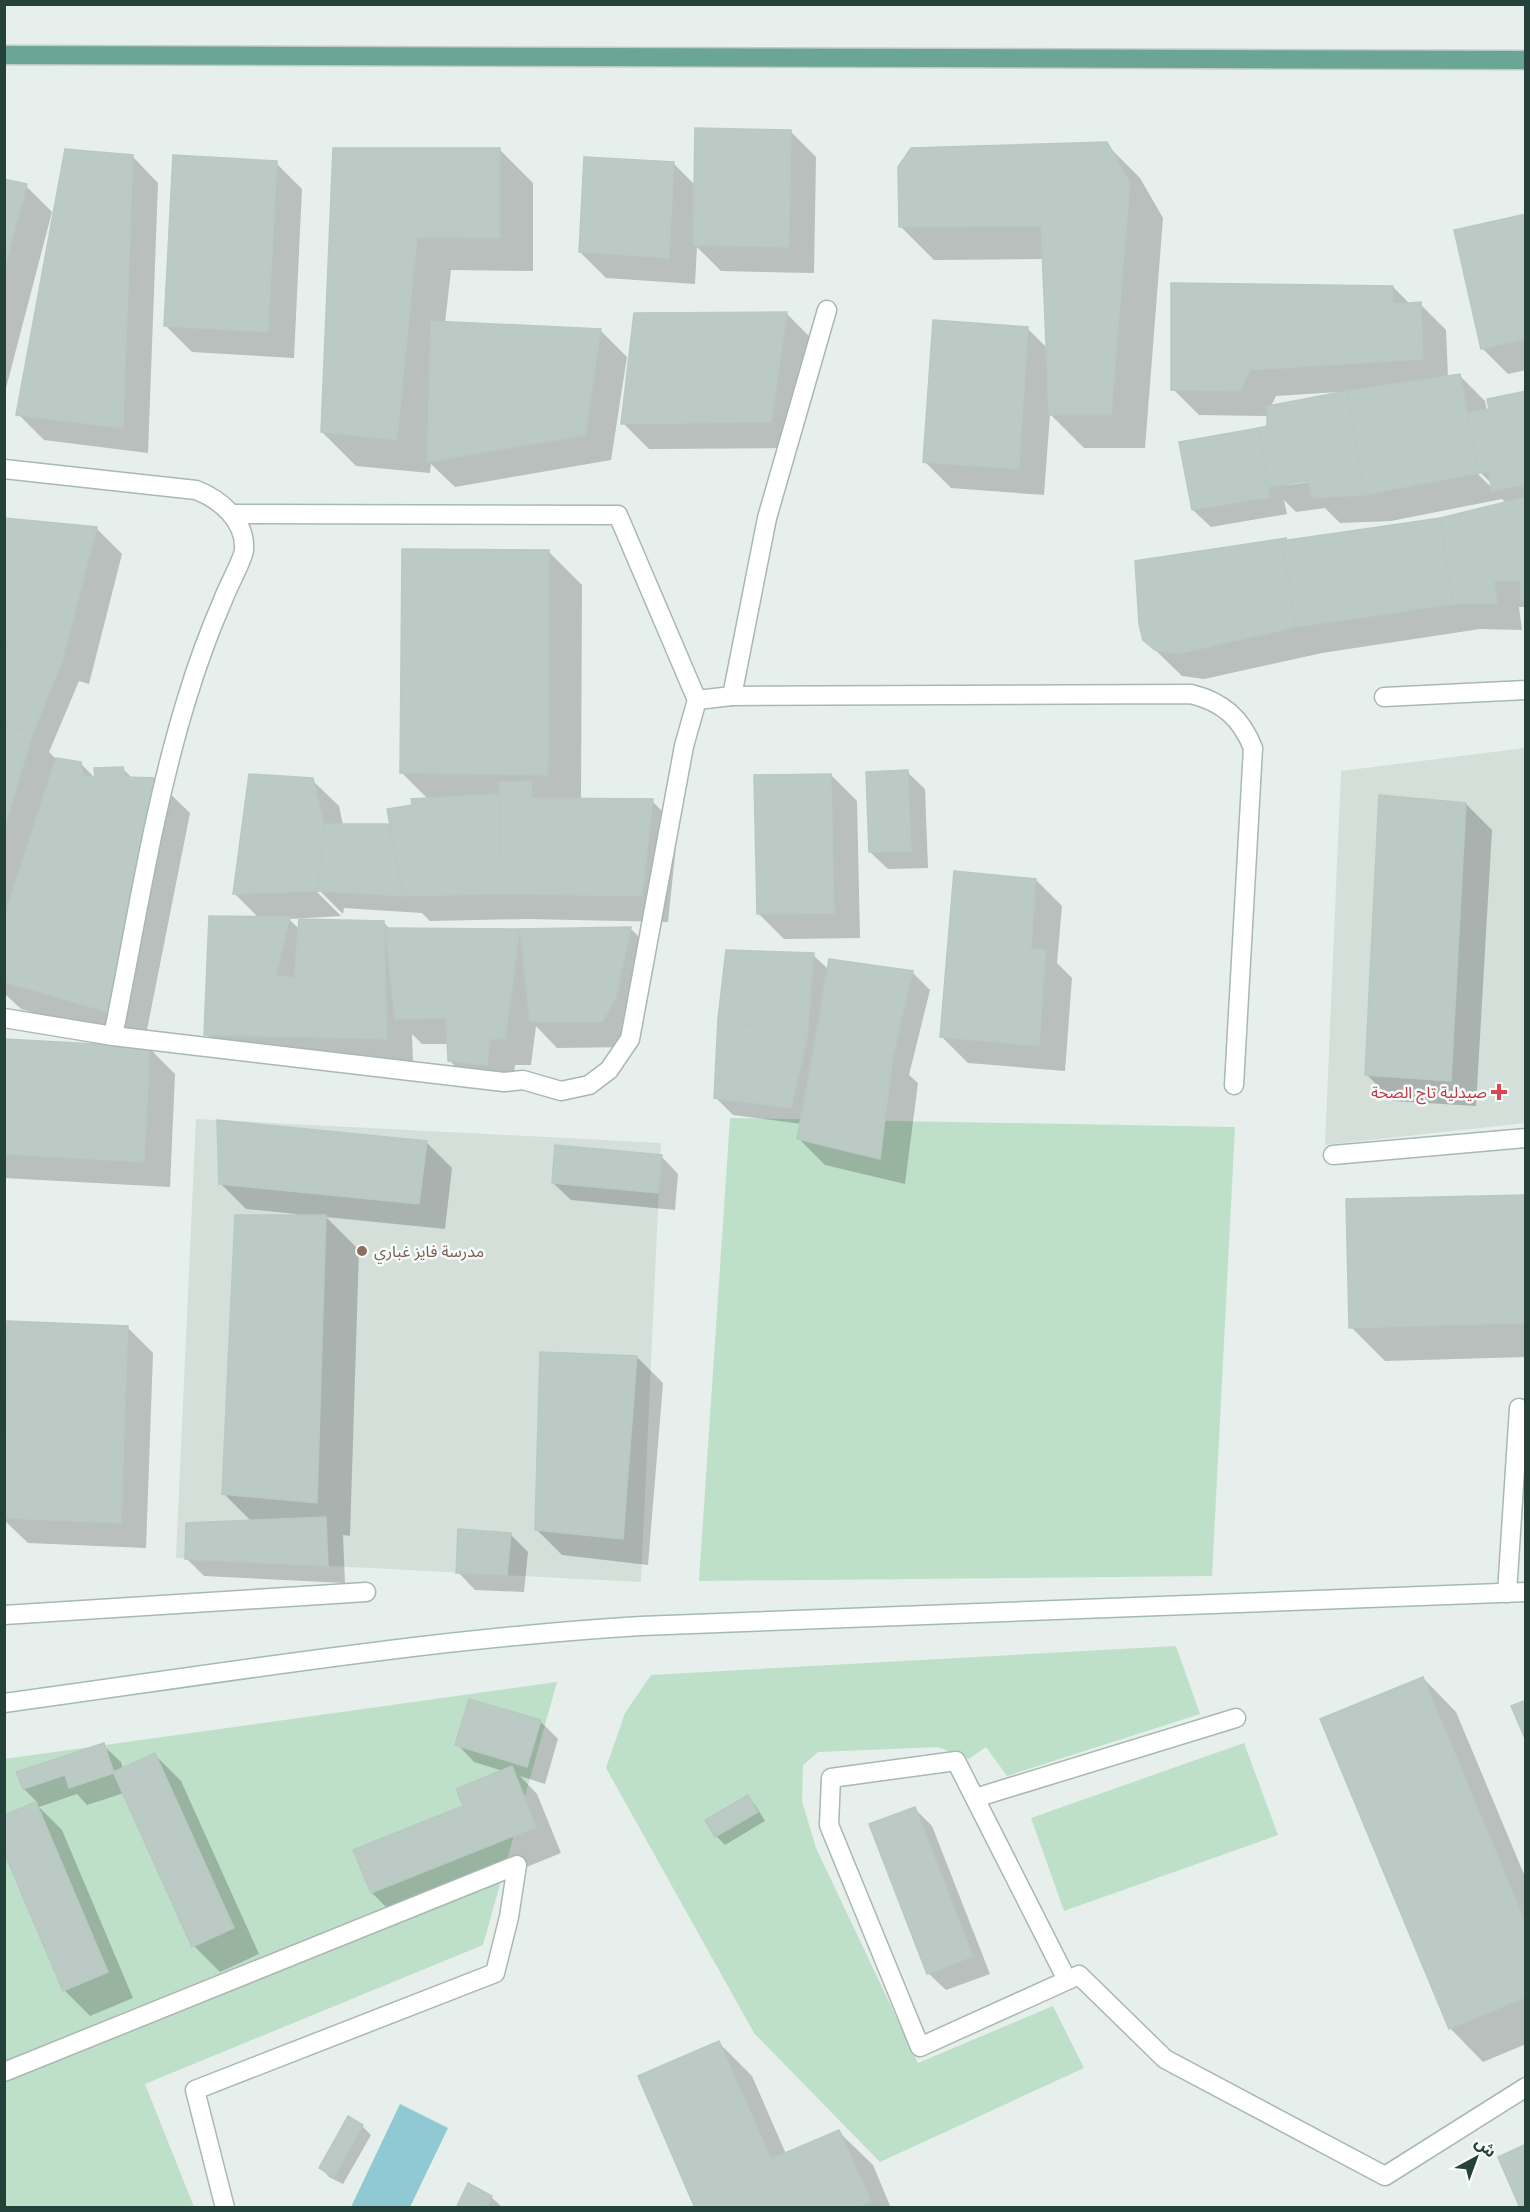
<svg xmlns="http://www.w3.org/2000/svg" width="1530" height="2212" font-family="'Noto Sans','Noto Sans Arabic',sans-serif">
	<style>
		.built { fill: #d4dfda }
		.green { fill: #bfe0c8 }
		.water { fill: #8ec9d4 }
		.shadow { fill: #0003; fill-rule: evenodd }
		.building { fill: #bbcac4; stroke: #b8c9c2; stroke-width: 1.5 }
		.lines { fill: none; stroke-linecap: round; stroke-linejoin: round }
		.service-casing { stroke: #a8b8b2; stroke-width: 21 }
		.minor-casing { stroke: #a8b8b2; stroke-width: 21 }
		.secondary-casing { stroke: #a4bbb3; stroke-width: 21 }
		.primary-casing { stroke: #c2cac8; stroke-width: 21 }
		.service { stroke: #fff; stroke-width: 18 }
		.minor { stroke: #fff; stroke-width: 18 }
		.secondary { stroke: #fff; stroke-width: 18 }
		.primary { stroke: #6aa596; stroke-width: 18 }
		.health-dot { fill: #e0444e; stroke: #f7fbf9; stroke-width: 2 }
		.education-dot { fill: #8d6e63; stroke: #f7fbf9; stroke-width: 2 }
		.labels { text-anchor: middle; stroke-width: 5; stroke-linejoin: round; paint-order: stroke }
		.health-label { font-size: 16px; fill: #be3a42; stroke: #f7fbf9; text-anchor: end }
		.education-label { font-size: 16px; fill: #785e54; stroke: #f7fbf9; text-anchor: start }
	</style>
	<rect width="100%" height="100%" fill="#e6efeb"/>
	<g class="built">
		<polygon points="1525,748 1525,1123 1325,1145 1341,771"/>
		<polygon points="196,1119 661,1143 641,1582 176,1558"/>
	</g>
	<g class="green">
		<polygon points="730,1118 1235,1127 1212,1576 699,1581"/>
		<polygon points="1176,1646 1200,1714 1007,1776 986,1747 969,1759 938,1747 818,1752 803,1765 802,1801 816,1848 918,2063 1053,2006 1084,2068 880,2162 754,2033 606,1768 625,1713 651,1675"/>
		<polygon points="557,1682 483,1945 145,2084 194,2207 5,2207 4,1759"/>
		<polygon points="1244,1743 1278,1835 1064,1911 1031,1818"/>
	</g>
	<polygon class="water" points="400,2104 448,2128 410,2207 351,2207"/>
	<g class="shadow">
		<polygon points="790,131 816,157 814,273 721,271 697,247 695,284 606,278 580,252 674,164 696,186"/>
		<polygon points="1106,144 1140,178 1163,218 1145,448 1084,448 1050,414 1044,495 951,488 925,462 1027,328 1047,348 1044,259 934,260 900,226"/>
		<polygon points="334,150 500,150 533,183 533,271 451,270 445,323 601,331 627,357 611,460 455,487 431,464 430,473 356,466 322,432"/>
		<polygon points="132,156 158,183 148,453 44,440 18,414"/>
		<polygon points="276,163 302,189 294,358 192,352 166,326"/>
		<polygon points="4,180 26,186 52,212 5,392"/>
		<polygon points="1526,215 1526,370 1508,374 1482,348"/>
		<path d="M1393 287 1410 304H1420L1446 330 1448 377 1459 375 1485 401 1487 411 1526 393V607H1519L1522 630 1480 629 1322 653 1204 679 1182 676 1145 640 1440 519 1507 504 1502 499 1391 521 1340 523 1325 508 1296 512 1284 500 1287 514 1211 527 1193 510 1269 428V411L1266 416 1199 415 1173 389ZM1339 392V394L1271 406 1276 396ZM1476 472H1480L1492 484V488ZM1315 478 1316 481 1288 485V482Z"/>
		<polygon points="636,314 787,314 813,340 797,448 649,449 623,423"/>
		<polygon points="4,520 96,528 122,554 89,684 79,681 49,752 57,760 80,763 97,780 122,768 133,779 156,780 190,813 144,1045 21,1009 4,993"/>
		<polygon points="549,552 582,585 581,800 652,801 678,827 668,922 528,919 430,921 422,913 344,908 343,914 318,889 314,889 341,916 289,919 299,929 383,922 391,930 520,931 630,928 656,954 642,1024 628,1047 557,1048 536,1026 531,1065 515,1065 513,1091 476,1087 450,1061 449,1044 422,1044 412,1034 413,1064 232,1060 206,1034 259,918 235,894 250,776 312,780 339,806 343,825 389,825 392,829 414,807 428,799 401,772"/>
		<polygon points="907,772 925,789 928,868 888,869 870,852"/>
		<polygon points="831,775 857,801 860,938 784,939 758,913"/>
		<polygon points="1466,804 1492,830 1476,1106 1393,1101 1367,1075"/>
		<polygon points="1036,880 1062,906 1057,963 1072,978 1065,1071 968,1063 942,1037"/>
		<polygon points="813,955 829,970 912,972 930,990 909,1075 918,1083 905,1184 825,1165 799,1139 802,1124 733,1115 715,1097"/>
		<polygon points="4,1040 149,1048 175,1074 170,1187 4,1178"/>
		<polygon points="426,1142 452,1168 445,1229 326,1217 359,1250 350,1536 343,1535 345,1583 204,1576 186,1558 252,1522 224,1494 297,1214 246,1209 220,1183"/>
		<polygon points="661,1156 678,1174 675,1210 571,1200 553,1183"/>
		<polygon points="1526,1197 1526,1357 1385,1361 1351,1327"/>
		<polygon points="8,1323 127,1327 153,1353 146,1548 28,1543 4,1520 4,1432"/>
		<polygon points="637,1357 663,1383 648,1565 562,1555 536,1529"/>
		<polygon points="510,1534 528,1552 524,1592 475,1590 458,1572"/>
		<polygon points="1423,1678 1456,1712 1526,1879 1526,2044 1483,2062 1450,2028"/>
		<polygon points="540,1721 558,1739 545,1784 520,1776 537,1794 561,1853 398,1919 372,1893 355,1851 465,1807 503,1771 474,1762 457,1744"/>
		<polygon points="103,1745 121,1762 123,1769 155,1755 181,1781 259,1954 220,1972 194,1946 124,1793 87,1805 77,1794 39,1807 62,1830 133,1998 90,2016 64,1990 4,1817 38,1803 24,1789"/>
		<polygon points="748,1797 756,1806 765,1821 725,1845 716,1836"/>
		<polygon points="914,1808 932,1826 990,1974 946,1990 928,1973"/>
		<polygon points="719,2043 752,2076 786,2154 839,2132 873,2165 891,2208 697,2208"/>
		<polygon points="362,2126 371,2135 343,2184 329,2177 321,2168"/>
		<polygon points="491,2197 500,2205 499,2208 458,2208"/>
	</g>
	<g class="building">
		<polygon points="695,128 791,130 789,247 693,245"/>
		<polygon points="1107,142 1130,183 1111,415 1049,415 1041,226 899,227 898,167 911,148"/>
		<polygon points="333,148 500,148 500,238 417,237 397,440 321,432"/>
		<polygon points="65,149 133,155 123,428 16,415"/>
		<polygon points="173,155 277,161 268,332 164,326"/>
		<polygon points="584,157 674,162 669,258 579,252"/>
		<polygon points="4,179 27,184 4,271"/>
		<polygon points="1526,214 1526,339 1481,349 1454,230"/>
		<polygon points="1171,283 1393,286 1392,304 1421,302 1423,359 1250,370 1240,391 1171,390"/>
		<polygon points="787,312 771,422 621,424 634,313"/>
		<polygon points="933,320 1028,327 1019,469 923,462"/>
		<polygon points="431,321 601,329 585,435 427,462"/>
		<polygon points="1460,374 1479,473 1364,495 1347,391"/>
		<polygon points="1347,391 1364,495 1312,498 1308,481 1268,487 1258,428 1267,426 1267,406"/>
		<polygon points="1526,391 1526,484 1492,491 1488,471 1479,473 1467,413 1489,409 1487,399"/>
		<polygon points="1258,428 1270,497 1192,510 1179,442"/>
		<polygon points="1526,497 1526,599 1521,600 1520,581 1494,581 1497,604 1453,604 1440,518"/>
		<polygon points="4,518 97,527 63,659 4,640"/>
		<polygon points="1440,518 1453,604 1296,627 1282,541"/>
		<polygon points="1287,538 1282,541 1296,627 1177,654 1155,650 1143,640 1139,624 1135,561"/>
		<polygon points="402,549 549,550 548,775 400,773"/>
		<polygon points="4,640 63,659 33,733 4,724"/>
		<polygon points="4,724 33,733 4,830"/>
		<polygon points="56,758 81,762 83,775 95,777 94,768 123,767 125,777 157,778 111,1013 4,982 4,917"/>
		<polygon points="908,770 911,851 869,852 866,772"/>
		<polygon points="249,774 313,778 324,824 318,891 233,894"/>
		<polygon points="831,774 834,913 757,914 754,775"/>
		<polygon points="532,781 531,798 653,799 642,896 502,894 499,782"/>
		<polygon points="499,794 502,894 403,896 387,809 412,805 411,799"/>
		<polygon points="1379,795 1466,803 1451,1081 1365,1075"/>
		<polygon points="324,824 389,824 403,896 318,891"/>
		<polygon points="954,871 1036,879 1031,949 1046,950 1039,1046 940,1037"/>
		<polygon points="209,916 290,917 276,975 294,978 299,919 384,921 387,1039 204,1035"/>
		<polygon points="631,927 616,998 602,1022 530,1022 520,929"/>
		<polygon points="385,928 520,929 505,1039 490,1039 487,1065 448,1061 446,1018 395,1019"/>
		<polygon points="726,950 814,953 807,1038 718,1019"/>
		<polygon points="829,959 913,971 893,1056 815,1042"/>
		<polygon points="718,1019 807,1038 791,1108 714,1098"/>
		<polygon points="4,1039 150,1047 144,1162 4,1154"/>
		<polygon points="815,1042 893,1056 880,1159 797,1139"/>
		<polygon points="217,1120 427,1141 419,1204 219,1184"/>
		<polygon points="555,1145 662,1155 658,1193 552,1183"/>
		<polygon points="1526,1195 1526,1323 1349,1328 1346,1199"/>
		<polygon points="235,1215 326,1215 317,1503 222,1494"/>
		<polygon points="7,1321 128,1326 121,1523 4,1518"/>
		<polygon points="540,1352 637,1356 623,1539 535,1530"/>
		<polygon points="326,1517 328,1566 185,1559 186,1523"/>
		<polygon points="458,1529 511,1533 507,1575 456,1573"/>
		<polygon points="1423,1677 1526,1924 1526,1997 1449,2029 1320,1719"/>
		<polygon points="469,1699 541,1720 527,1767 455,1745"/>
		<polygon points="1526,1700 1526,1741 1511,1706"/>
		<polygon points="104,1743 114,1773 69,1788 65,1775 23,1789 16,1772"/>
		<polygon points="155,1753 234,1928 192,1947 113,1772"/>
		<polygon points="512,1766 536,1827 371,1893 353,1850 463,1806 456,1789"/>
		<polygon points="748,1795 758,1812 715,1837 705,1820"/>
		<polygon points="36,1802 108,1972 63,1991 4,1852 4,1815"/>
		<polygon points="915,1807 973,1956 927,1974 869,1824"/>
		<polygon points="719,2041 771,2159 839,2130 871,2201 857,2208 695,2208 638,2076"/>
		<polygon points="348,2116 363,2125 334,2177 319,2168"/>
		<polygon points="1526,2144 1526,2208 1520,2208 1498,2157"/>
		<polygon points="468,2183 492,2196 486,2208 456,2208"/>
	</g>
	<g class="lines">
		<defs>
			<g id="service">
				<polyline points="232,514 618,515 697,700"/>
				<polyline points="732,696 767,518 827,310"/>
				<polyline points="1507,1593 1519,1408"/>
				<polyline points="975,1798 1236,1718"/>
				<polyline points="1067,1980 956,1761 831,1778 829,1825 920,2047 1079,1975 1165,2059 1385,2176 1526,2087"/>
				<polyline points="4,2072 517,1865 509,1917 495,1973 195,2090 225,2208"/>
			</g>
			<g id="minor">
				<path d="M4 469 196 490C220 499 246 521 244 550 243 560 227 588 223 600 209 632 197 665 187 698 153 808 136 924 113 1036"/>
				<polyline points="1384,697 1526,690"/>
				<path d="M4 1018 113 1036 504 1082 523 1080 561 1091 589 1085 609 1070 630 1039 684 746 697 700 732 696 1191 694C1223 702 1241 718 1253 748L1234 1085"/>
				<polyline points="1333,1155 1526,1138"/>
				<polyline points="4,1615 366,1592"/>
			</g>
			<path id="secondary" d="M4 1703C216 1674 428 1639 641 1626L1526 1592"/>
			<polyline id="primary" points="4,55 1526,60"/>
		</defs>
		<use href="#service" class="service-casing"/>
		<use href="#minor" class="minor-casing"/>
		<use href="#secondary" class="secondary-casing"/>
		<use href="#primary" class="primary-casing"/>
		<use href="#service" class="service"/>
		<use href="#minor" class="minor"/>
		<use href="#secondary" class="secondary"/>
		<use href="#primary" class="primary"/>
	</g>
	<path class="health-dot" d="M1496 1083h6v6h6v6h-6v6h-6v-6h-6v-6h6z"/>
	<circle class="education-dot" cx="362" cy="1251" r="6"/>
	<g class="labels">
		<g class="health-label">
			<text x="1487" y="1098">صيدلية تاج الصحة</text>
		</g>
		<g class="education-label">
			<text x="374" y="1257">مدرسة فايز غباري</text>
		</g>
	</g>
	<rect width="1530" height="2212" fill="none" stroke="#24423a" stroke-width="12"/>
	<g transform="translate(1476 2158) rotate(41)" stroke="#f7fbf9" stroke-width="4.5" paint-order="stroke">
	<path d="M0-4.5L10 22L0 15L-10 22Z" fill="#24423a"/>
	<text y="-9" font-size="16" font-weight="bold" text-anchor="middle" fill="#24423a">ش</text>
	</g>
</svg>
